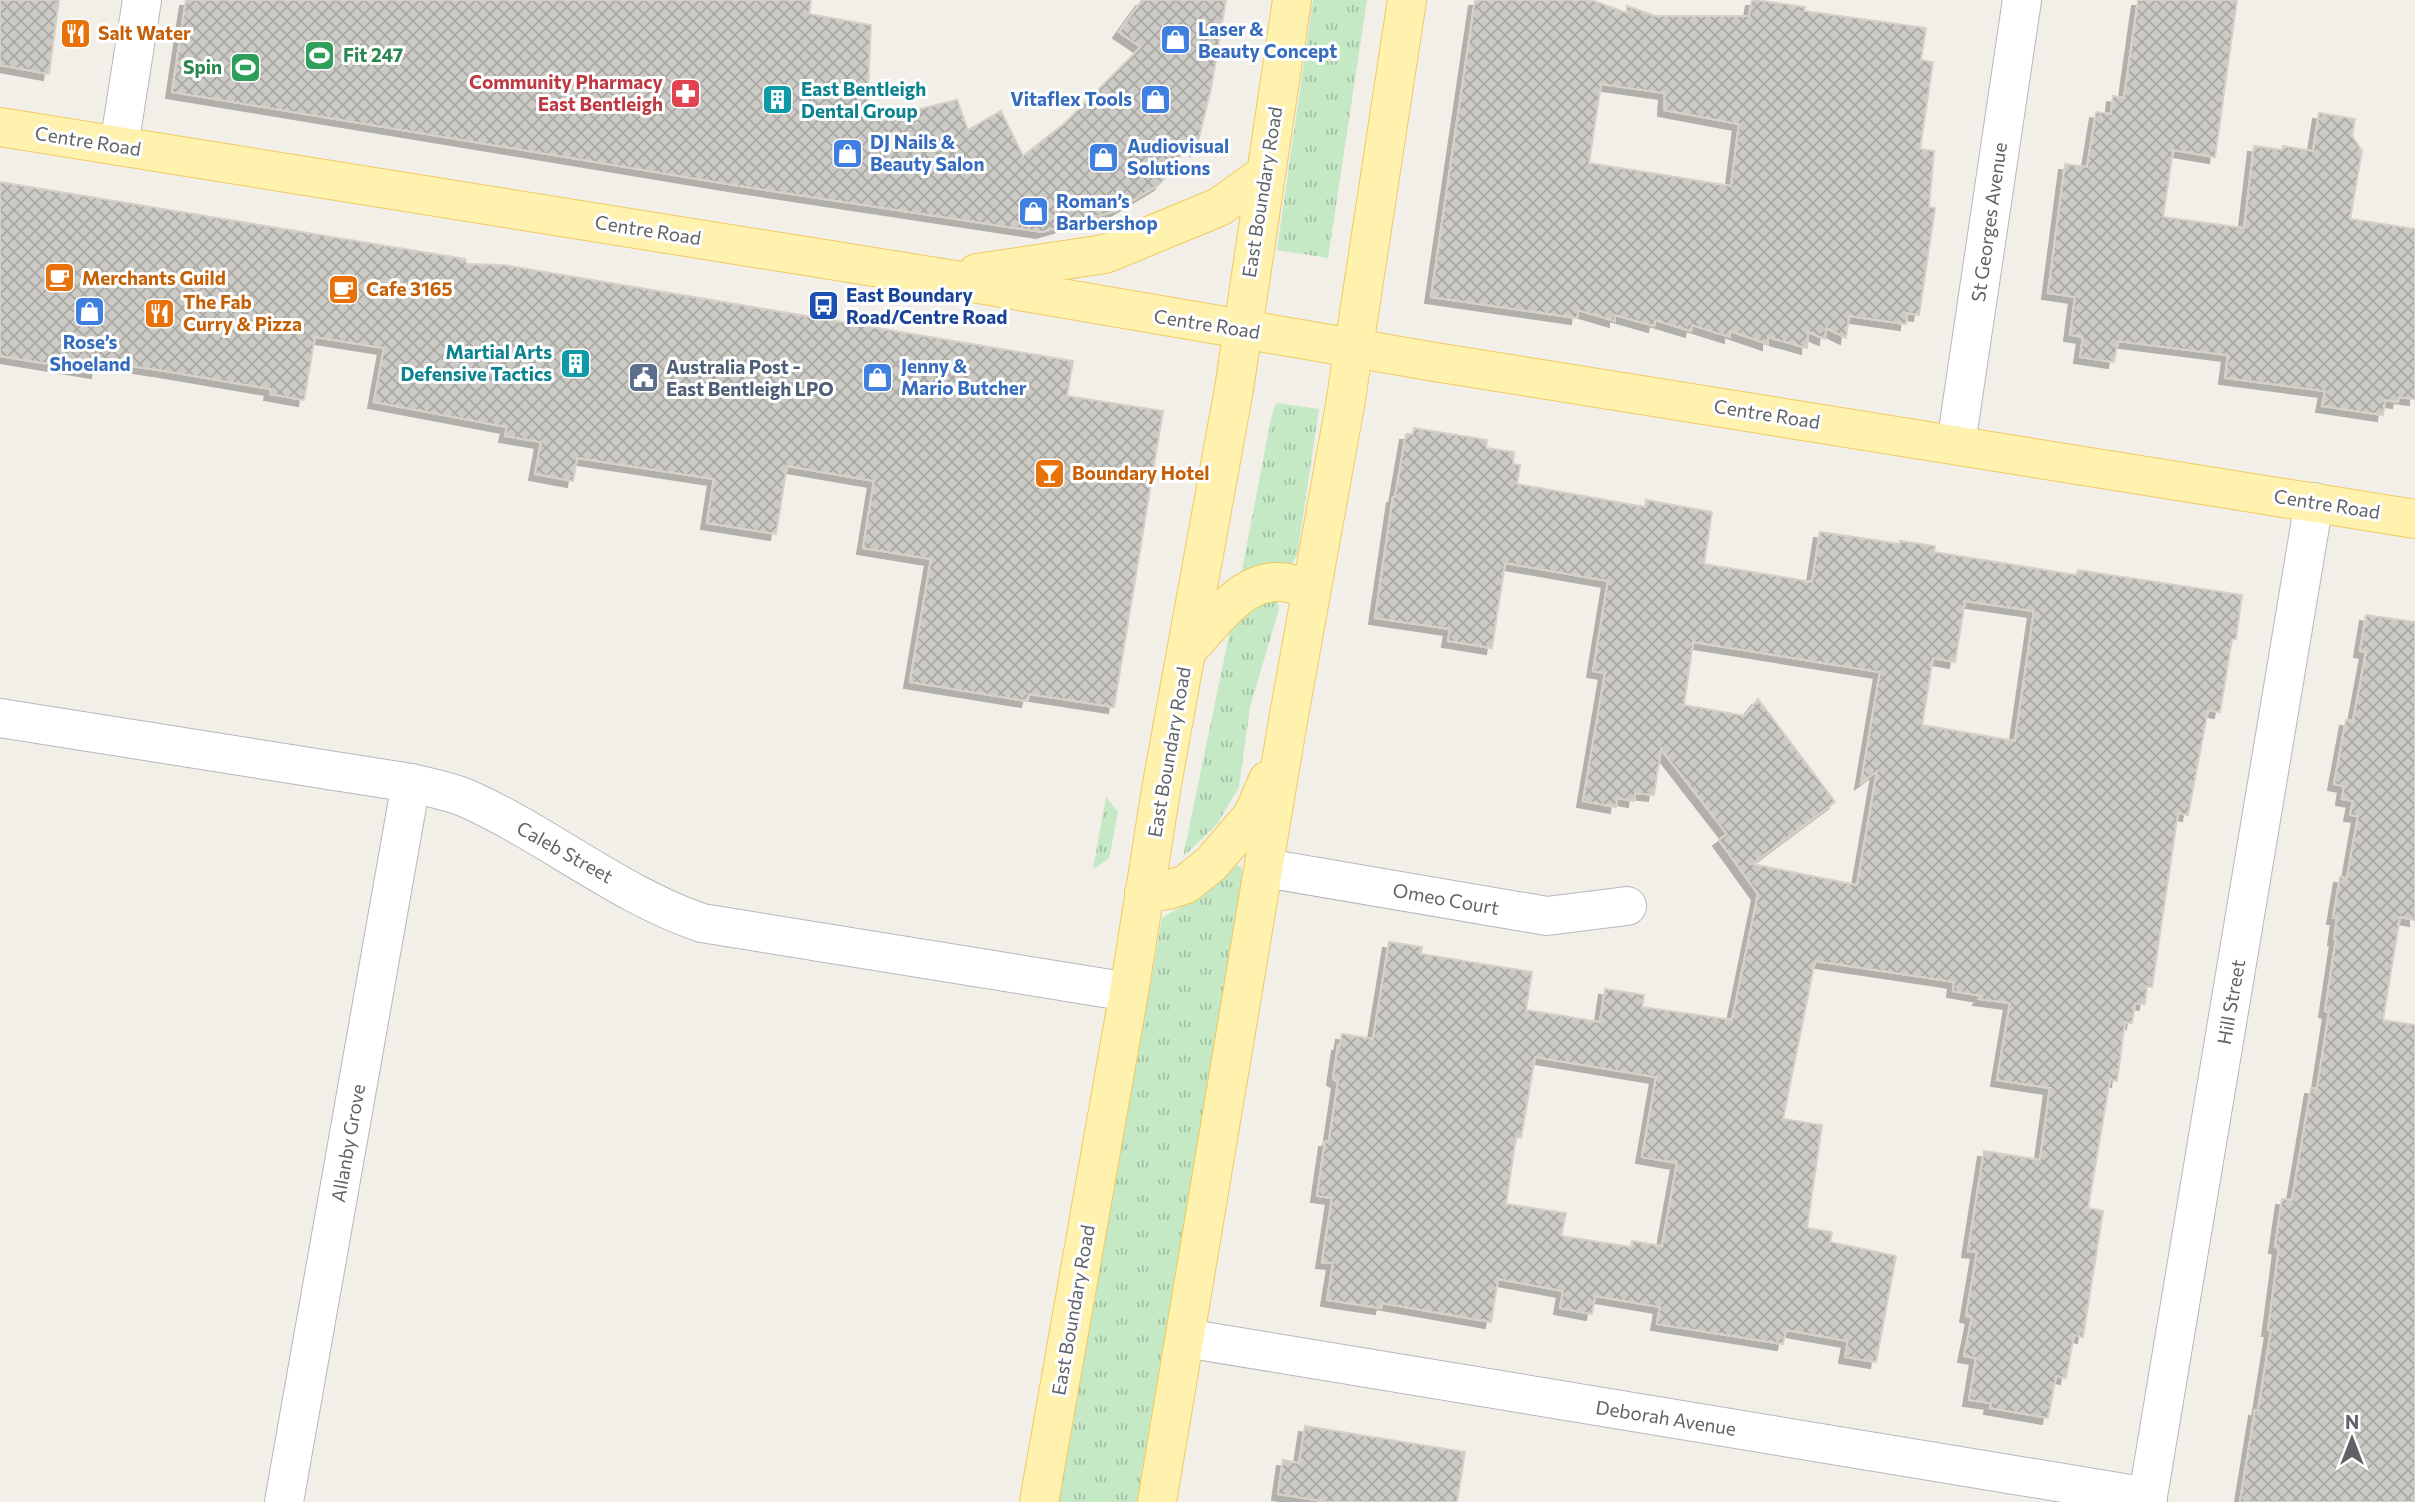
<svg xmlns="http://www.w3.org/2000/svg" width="2415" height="1502" font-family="Commissioner,sans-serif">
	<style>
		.grass { fill: url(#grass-tufts) }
		.building { fill: url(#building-cross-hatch); stroke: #d6d1c6; stroke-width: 2; fill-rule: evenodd; filter: url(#shadow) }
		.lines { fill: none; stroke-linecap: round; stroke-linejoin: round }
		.minor-casing { stroke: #b5b8bc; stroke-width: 40 }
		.major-casing { stroke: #f2c960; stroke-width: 40 }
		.minor { stroke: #fff; stroke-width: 38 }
		.major { stroke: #fff2af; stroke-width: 38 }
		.labels { text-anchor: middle; stroke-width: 6; stroke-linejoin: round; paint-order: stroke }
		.shop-label { font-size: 19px; font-weight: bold; fill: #366cbe; stroke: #fff; text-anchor: start }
		.food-label { font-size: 19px; font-weight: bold; fill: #c56008; stroke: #fff; text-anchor: start }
		.leisure-label { font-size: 19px; font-weight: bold; fill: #27864d; stroke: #fff; text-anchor: start }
		.health-label { font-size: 19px; font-weight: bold; fill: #be3a42; stroke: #fff; text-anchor: end }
		.culture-label { font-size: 19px; font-weight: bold; fill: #0d838f; stroke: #fff; text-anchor: start }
		.street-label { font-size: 19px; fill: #5f6368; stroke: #fff }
		.transit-label { font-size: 19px; font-weight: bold; fill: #164399; stroke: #fff; text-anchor: start }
		.service-label { font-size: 19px; font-weight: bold; fill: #4e5e75; stroke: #fff; text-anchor: start }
	</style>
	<defs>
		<pattern id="grass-tufts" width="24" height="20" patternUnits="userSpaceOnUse" patternTransform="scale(1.75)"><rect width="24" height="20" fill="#c5e8c5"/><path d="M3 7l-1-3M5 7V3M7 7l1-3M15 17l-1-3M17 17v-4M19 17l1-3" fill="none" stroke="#a3c0a4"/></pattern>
		<pattern id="building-cross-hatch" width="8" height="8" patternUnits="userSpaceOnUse" patternTransform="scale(1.75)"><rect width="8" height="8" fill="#cccac5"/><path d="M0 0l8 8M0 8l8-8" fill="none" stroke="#a9a8a4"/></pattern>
		<filter id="shadow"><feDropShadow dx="-6" dy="6" stdDeviation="0" flood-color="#0004"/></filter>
	</defs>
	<rect width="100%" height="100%" fill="#f1efe8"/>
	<g class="grass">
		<polygon points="1313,0 1367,0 1328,258 1277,250"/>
		<polygon points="1276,403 1319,409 1297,556 1290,566 1241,575 1272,414"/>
		<polygon points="1270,597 1278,603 1279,609 1250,707 1239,787 1217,824 1183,857 1231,626"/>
		<polygon points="1106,797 1118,812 1109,859 1093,869"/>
		<polygon points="1236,865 1241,867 1243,873 1139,1502 1059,1502 1162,918 1206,892"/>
	</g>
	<g class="building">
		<polygon points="0,0 59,0 49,74 0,65"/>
		<polygon points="186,0 811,0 809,14 871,25 867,108 903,113 957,100 968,130 1001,111 1023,156 1065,123 1141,47 1119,32 1142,0 1226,0 1211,89 1196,150 1189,144 1160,184 1115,211 1042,232 746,187 172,92"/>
		<path d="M1475 0H1591L1627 13V6L1655 16H1749L1752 0H1756L1805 7 1804 11 1926 28 1921 60 1933 62 1920 149 1934 151 1929 207 1935 208 1919 315 1907 313 1906 324 1849 316 1846 338 1826 328 1825 339 1808 332 1807 348 1768 337V344L1730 331V337L1692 325 1691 331 1655 320 1654 326 1615 315V321L1578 310 1577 318 1431 297ZM1601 84 1665 93 1664 110 1739 124 1731 186 1589 163Z"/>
		<polygon points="2138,0 2237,0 2215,157 2173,150 2163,217 2244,228 2254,146 2282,150 2283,146 2313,151 2319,113 2355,119 2352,136 2362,151 2350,219 2415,229 2415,399 2399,397 2398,402 2385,400 2383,415 2322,406 2325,391 2225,378 2228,355 2118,341 2114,362 2080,357 2083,337 2070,335 2075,297 2048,293 2065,164 2087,167 2096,112 2111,114 2113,96 2124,98"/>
		<polygon points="0,182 465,259 467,264 503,265 1073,361 1067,396 1163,411 1114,707 1029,694 1027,701 910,682 931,559 863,548 874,481 787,466 776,534 707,523 714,479 577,458 573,481 535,474 541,442 505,436 507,427 374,402 384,348 315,337 304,400 270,394 271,389 165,371 98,361 97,372 0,356"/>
		<path d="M1414 428 1487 440 1486 448 1514 452 1513 464 1520 465 1517 484 1645 507 1646 500 1712 512 1704 564 1812 582 1820 532 1900 544V541L1935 546 1934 552 2076 575 2078 570 2242 595 2236 639H2232L2220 712 2208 710 2188 815 2178 813 2152 987 2147 986 2145 1004 2135 1003 2132 1023 2125 1022 2117 1081 2110 1079 2088 1208 2103 1211 2083 1337 2074 1335 2066 1378 2056 1376 2048 1418 1990 1408 1991 1403 1969 1400 1976 1358 1964 1356 1972 1317 1966 1316 1977 1252 1968 1251 1984 1151 2040 1160 2050 1088 1997 1080 2010 1003 1979 999 1982 996 1953 991 1954 982 1942 980 1815 961 1783 1119 1822 1125 1807 1228 1832 1232 1830 1242 1896 1256 1876 1362 1845 1357 1848 1341 1786 1330 1783 1344 1657 1324 1660 1307 1595 1296 1592 1314 1560 1308 1563 1291 1498 1279 1491 1322 1382 1303 1381 1308 1327 1300 1333 1263 1322 1262 1332 1198 1317 1196 1325 1141H1329L1338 1082 1333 1079 1338 1045 1340 1046 1342 1034 1373 1039 1389 942 1422 947 1421 954 1532 972 1526 1010 1600 1022 1605 989 1644 995 1642 1007 1732 1020 1758 894 1719 840 1727 834 1661 749 1654 795 1635 793 1634 801 1617 798 1616 807 1583 801 1605 673 1593 671 1608 581 1505 563 1492 648 1448 641 1450 629 1375 618 1393 497H1395L1406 434H1413ZM1965 601 2034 611 2015 741 1922 725 1933 658 1955 662ZM1693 642 1880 672 1861 783 1877 771 1857 885 1752 864 1835 802 1758 699 1745 716 1684 705ZM1535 1057 1656 1077 1642 1157 1677 1163 1662 1246 1632 1241 1631 1247 1561 1236 1566 1213 1506 1204 1516 1137 1521 1138Z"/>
		<polygon points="2366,615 2415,622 2415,920 2400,917 2383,1020 2415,1025 2415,1502 2240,1502 2255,1410 2258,1411 2271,1330 2268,1330 2279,1248 2275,1247 2282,1199 2292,1200 2311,1088 2317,1089 2329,1012 2325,1011 2336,939 2334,939 2337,918 2333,918 2340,877 2347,878 2358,816 2350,815 2353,801 2342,799 2344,786 2334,784 2346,720 2353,721 2366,652 2360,651"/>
		<polygon points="1305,1426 1465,1452 1457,1502 1328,1502 1278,1494 1283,1460 1299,1463"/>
	</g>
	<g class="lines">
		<defs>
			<g id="minor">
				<polyline points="119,146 142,0"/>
				<polyline points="1956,444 2022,0"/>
				<path d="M0 718 411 783C431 788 450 791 468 799 548 835 619 895 702 923L1129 992"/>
				<polyline points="1265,868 1547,916 1627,906"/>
				<polyline points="1185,1338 2148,1497"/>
				<polyline points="284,1502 411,783"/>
				<polyline points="2147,1502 2314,502"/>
			</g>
			<g id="major">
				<polyline points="0,127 961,281 1441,363 2415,519"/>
				<polyline points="977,273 1105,254 1219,207 1265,174"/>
				<path d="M1187 650C1224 612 1253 561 1311 591"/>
				<polyline points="1144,893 1168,890 1186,884 1211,864 1253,815 1268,780"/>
				<polyline points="1039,1502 1129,992 1162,784 1234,389 1292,0"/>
				<polyline points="1157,1502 1289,715 1345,405 1407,0"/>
			</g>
		</defs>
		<use href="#minor" class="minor-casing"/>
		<use href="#major" class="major-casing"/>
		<use href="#minor" class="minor"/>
		<use href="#major" class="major"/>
	</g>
	<defs>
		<symbol id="restaurant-square" viewBox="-11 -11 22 22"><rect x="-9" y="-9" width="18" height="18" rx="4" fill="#e8710a" stroke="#fff"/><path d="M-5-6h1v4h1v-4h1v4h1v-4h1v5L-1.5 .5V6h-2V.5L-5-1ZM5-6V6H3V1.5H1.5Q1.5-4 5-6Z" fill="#fff"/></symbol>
		<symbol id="shop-square" viewBox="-11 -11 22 22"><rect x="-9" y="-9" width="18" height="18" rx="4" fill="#3f7fe0" stroke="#fff"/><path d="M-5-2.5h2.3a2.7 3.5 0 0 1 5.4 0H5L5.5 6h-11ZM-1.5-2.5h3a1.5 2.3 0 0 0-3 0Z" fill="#fff"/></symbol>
		<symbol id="stadium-square" viewBox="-11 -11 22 22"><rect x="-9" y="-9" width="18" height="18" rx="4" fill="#2e9e5b" stroke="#fff"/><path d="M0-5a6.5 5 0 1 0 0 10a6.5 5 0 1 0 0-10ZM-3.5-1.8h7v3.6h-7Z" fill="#fff"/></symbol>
		<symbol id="pharmacy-square" viewBox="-11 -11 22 22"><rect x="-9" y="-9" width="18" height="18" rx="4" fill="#e0444e" stroke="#fff"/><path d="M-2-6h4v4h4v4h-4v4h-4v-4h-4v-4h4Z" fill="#fff"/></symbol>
		<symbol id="building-square" viewBox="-11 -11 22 22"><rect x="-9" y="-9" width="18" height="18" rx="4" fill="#0f9aa8" stroke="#fff"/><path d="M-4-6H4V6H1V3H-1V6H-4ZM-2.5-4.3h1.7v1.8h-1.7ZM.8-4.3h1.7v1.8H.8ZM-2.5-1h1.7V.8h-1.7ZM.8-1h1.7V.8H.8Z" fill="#fff"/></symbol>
		<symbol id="cafe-square" viewBox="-11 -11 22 22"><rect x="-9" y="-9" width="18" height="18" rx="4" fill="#e8710a" stroke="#fff"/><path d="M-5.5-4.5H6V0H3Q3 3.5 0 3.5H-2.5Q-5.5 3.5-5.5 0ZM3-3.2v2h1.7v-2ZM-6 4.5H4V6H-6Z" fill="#fff"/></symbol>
		<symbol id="bus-square" viewBox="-11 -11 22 22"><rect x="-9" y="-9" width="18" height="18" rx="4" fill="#1a4fb4" stroke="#fff"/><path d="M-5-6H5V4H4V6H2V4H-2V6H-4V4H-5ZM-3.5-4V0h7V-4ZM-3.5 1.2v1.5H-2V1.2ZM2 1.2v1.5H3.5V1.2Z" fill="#fff"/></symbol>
		<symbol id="civic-square" viewBox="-11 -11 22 22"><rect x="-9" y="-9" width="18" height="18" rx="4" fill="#5c6f8a" stroke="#fff"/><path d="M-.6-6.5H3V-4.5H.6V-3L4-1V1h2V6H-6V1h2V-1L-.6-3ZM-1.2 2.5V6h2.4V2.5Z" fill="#fff"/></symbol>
		<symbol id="bar-square" viewBox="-11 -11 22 22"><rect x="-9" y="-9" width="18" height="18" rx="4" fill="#e8710a" stroke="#fff"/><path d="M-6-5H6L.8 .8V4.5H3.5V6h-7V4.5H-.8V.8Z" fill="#fff"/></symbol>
	</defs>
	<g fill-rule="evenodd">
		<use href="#restaurant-square" x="58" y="16" width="35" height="35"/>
		<use href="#shop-square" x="1158" y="22" width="35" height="35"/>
		<use href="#stadium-square" x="302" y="38" width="35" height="35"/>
		<use href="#stadium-square" x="228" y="50" width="35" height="35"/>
		<use href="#pharmacy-square" x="668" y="76" width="35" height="35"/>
		<use href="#shop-square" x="1138" y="82" width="35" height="35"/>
		<use href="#building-square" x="760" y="82" width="35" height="35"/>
		<use href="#shop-square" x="830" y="136" width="35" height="35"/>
		<use href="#shop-square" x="1086" y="140" width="35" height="35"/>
		<use href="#shop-square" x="1016" y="194" width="35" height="35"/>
		<use href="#cafe-square" x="42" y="260" width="35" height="35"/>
		<use href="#cafe-square" x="326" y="272" width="35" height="35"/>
		<use href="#bus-square" x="806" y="288" width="35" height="35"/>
		<use href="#shop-square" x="72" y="294" width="35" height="35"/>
		<use href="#restaurant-square" x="142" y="296" width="35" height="35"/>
		<use href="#building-square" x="558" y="346" width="35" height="35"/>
		<use href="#shop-square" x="860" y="360" width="35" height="35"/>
		<use href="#civic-square" x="626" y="360" width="35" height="35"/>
		<use href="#bar-square" x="1032" y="456" width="35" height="35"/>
	</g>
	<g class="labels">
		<g class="shop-label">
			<text x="1198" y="36">Laser &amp;<tspan x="1198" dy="22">Beauty Concept</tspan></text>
			<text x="1132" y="106" text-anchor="end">Vitaflex Tools</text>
			<text x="870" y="149">DJ Nails &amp;<tspan x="870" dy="22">Beauty Salon</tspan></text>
			<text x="1127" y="153">Audiovisual<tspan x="1127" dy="22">Solutions</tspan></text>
			<text x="1056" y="208">Roman’s<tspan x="1056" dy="22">Barbershop</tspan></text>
			<text x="90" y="349" text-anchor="middle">Rose’s<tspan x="90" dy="22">Shoeland</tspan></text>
			<text x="901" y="373">Jenny &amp;<tspan x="901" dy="22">Mario Butcher</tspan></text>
		</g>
		<g class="food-label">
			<text x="98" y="40">Salt Water</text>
			<text x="82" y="285">Merchants Guild</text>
			<text x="366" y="296">Cafe 3165</text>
			<text x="183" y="309">The Fab<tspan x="183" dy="22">Curry &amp; Pizza</tspan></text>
			<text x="1072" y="480">Boundary Hotel</text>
		</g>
		<g class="leisure-label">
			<text x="343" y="62">Fit 247</text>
			<text x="222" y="74" text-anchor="end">Spin</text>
		</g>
		<g class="health-label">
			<text x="663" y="89">Community Pharmacy<tspan x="663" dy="22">East Bentleigh</tspan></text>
		</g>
		<g class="culture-label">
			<text x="801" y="96">East Bentleigh<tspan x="801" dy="22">Dental Group</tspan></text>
			<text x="552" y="359" text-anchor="end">Martial Arts<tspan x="552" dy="22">Defensive Tactics</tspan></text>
		</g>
		<g class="street-label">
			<text transform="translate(88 141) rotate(9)" y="7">Centre Road</text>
			<text transform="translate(1262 192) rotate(-81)" y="7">East Boundary Road</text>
			<text transform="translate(1989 222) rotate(-82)" y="7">St Georges Avenue</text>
			<text transform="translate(648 230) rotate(9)" y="7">Centre Road</text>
			<text transform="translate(1207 324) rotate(9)" y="7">Centre Road</text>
			<text transform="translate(1767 414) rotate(9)" y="7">Centre Road</text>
			<text transform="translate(2327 504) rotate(9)" y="7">Centre Road</text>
			<text transform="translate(1169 752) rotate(-80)" y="7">East Boundary Road</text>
			<text transform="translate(565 852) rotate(29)" y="7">Caleb Street</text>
			<text transform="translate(1446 899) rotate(10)" y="7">Omeo Court</text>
			<text transform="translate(2231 1002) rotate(-80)" y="7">Hill Street</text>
			<text transform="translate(348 1143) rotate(-80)" y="7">Allanby Grove</text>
			<text transform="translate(1073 1310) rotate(-80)" y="7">East Boundary Road</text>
			<text transform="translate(1666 1418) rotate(9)" y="7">Deborah Avenue</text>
		</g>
		<g class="transit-label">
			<text x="846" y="302">East Boundary<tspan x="846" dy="22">Road/Centre Road</tspan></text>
		</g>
		<g class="service-label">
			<text x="666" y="374">Australia Post -<tspan x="666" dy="22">East Bentleigh LPO</tspan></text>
		</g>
	</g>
	<g transform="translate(2352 1439)" stroke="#ffffff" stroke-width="5" paint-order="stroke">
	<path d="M0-5L12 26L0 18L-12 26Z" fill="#5f6368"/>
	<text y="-10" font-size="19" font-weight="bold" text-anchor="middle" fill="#5f6368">N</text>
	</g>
</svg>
